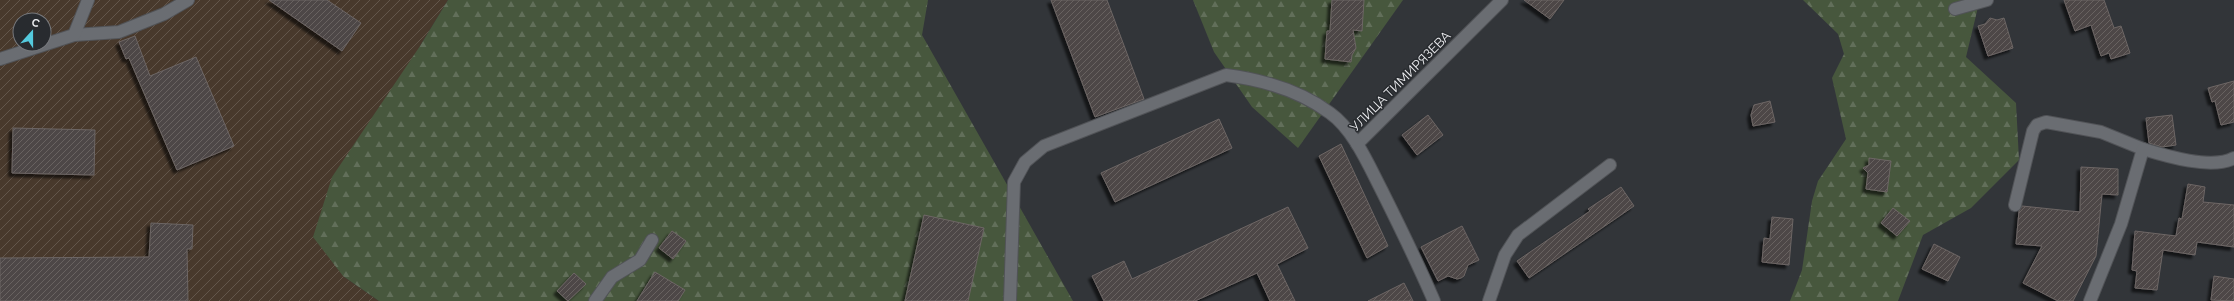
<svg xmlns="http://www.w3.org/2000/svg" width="2234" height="301" font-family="Raleway,sans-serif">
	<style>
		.industrial { fill: url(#industrial-furrows); fill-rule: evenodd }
		.forest { fill: url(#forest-firs) }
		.building { fill: url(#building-hatch); stroke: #6d6665; filter: url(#shadow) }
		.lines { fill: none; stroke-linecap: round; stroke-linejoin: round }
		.minor-casing { stroke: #515357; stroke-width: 14 }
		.minor { stroke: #6a6d72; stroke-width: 12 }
		.labels { text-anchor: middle; stroke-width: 3; stroke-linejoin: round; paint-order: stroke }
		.street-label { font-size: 13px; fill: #edeef1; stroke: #282b2f }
	</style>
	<defs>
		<pattern id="industrial-furrows" width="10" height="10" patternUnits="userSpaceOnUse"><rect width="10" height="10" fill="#48392c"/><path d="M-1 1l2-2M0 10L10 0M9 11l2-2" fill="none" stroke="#63564b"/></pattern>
		<pattern id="forest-firs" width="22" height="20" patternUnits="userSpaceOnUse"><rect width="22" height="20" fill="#47573d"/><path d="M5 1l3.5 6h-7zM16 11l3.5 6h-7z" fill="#626f5a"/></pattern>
		<pattern id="building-hatch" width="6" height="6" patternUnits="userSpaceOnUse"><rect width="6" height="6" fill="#4d4746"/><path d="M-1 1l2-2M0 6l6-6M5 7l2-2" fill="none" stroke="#676261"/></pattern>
		<filter id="shadow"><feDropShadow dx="-3.5" dy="3.5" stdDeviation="1" flood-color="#0009"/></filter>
	</defs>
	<rect width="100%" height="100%" fill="#323539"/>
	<path class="industrial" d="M0 0H448L420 46 343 276 379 301H0ZM20 20H44V44H20Z"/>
	<g class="forest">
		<polygon points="448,0 928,0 922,35 1073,301 379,301 343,276 313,237 332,177 420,46"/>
		<polygon points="1193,0 1403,0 1298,148 1252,107 1214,52"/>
		<polygon points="1803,0 1977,0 1979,3 1966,57 2016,103 2019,160 1971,208 1923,235 1898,301 1790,301 1802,270 1812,201 1818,181 1846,139 1832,78 1844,54 1838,34"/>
	</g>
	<g class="building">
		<polygon points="269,0 327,0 361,23 342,51"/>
		<polygon points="1051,0 1107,0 1144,99 1095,117"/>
		<polygon points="1332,0 1364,0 1362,31 1353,30 1356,48 1352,55 1351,62 1325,59 1327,31 1330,31"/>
		<polygon points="1524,0 1564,0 1550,19"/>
		<polygon points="2064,0 2104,0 2114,28 2121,26 2130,53 2111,59 2109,53 2101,56 2091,25 2075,31"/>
		<polygon points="1990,18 1997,20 2004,18 2013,48 1988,56 1978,26 1985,24"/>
		<polygon points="135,36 150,76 196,57 234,146 177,170 129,58 126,59 119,42"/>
		<polygon points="2234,81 2234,122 2221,125 2215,101 2212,102 2208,88"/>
		<polygon points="1770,101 1775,122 1753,126 1751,115 1754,105"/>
		<polygon points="1428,115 1443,135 1417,155 1402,135"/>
		<polygon points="2172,115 2176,145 2162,147 2149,143 2146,118"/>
		<polygon points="1219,119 1232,148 1115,202 1101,173"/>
		<polygon points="13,128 95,130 94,175 12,173"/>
		<polygon points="1341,144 1388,246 1367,258 1319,156"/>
		<polygon points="1869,158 1891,161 1887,192 1866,189 1868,173 1863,168 1869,165"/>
		<polygon points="2081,167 2118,169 2118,195 2102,194 2096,256 2073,301 2058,301 2023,283 2042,246 2016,244 2019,211 2022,206 2080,212"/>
		<polygon points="2188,184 2205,187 2203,202 2234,205 2234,247 2197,242 2195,255 2163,250 2157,290 2135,288 2137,271 2132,270 2135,231 2176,236 2179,218 2182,219"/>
		<polygon points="1621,187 1634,206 1529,278 1517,261 1590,211 1588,209"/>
		<polygon points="1288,207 1308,248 1277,264 1295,301 1270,301 1257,273 1195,301 1104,301 1092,276 1124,261 1132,279"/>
		<polygon points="1893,208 1910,221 1897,236 1881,223"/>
		<polygon points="924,215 984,228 968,301 905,301"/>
		<polygon points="1772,217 1793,219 1789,265 1762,262 1764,238 1770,239"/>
		<polygon points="151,223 193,225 192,249 187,249 188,301 0,301 0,258 149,257"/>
		<polygon points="1462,226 1479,260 1468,265 1464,276 1461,278 1457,279 1448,276 1438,281 1421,247"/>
		<polygon points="672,231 686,241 673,259 659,248"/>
		<polygon points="1934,244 1960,257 1948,281 1922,269"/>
		<polygon points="655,272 685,290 678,301 637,301"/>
		<polygon points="574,273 586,284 568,301 557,291"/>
		<polygon points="2214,276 2234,279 2234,301 2211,300"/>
		<polygon points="1404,283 1413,301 1368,301"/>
	</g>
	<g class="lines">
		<defs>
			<g id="minor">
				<polyline points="1955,9 1987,0"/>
				<polyline points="74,35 119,32 164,14 188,0"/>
				<polyline points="0,59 74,35 88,0"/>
				<polyline points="1357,144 1502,0"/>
				<polyline points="2015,205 2033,131 2037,125 2046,122 2101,132 2143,149"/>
				<polyline points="595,301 612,277 640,260 652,240"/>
				<path d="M1010 301 1014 182 1025 162 1044 146 1226 75C1264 80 1299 90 1330 113 1354 130 1369 166 1382 191 1400 227 1418 264 1434 301"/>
				<polyline points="1489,301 1505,255 1518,235 1610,165"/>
				<path d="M2090 301 2121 224 2143 149C2166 156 2212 170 2234 158"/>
			</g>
		</defs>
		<use href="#minor" class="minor-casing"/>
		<use href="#minor" class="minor"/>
	</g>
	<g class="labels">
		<g class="street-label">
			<text transform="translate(1400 81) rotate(-45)" y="5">УЛИЦА ТИМИРЯЗЕВА</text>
		</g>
	</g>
	<g transform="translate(32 32) rotate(21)"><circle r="19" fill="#282b2f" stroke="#77797d"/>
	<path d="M0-3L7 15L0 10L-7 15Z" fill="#54cade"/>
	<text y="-6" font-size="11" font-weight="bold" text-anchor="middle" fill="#edeef1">С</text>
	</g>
</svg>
